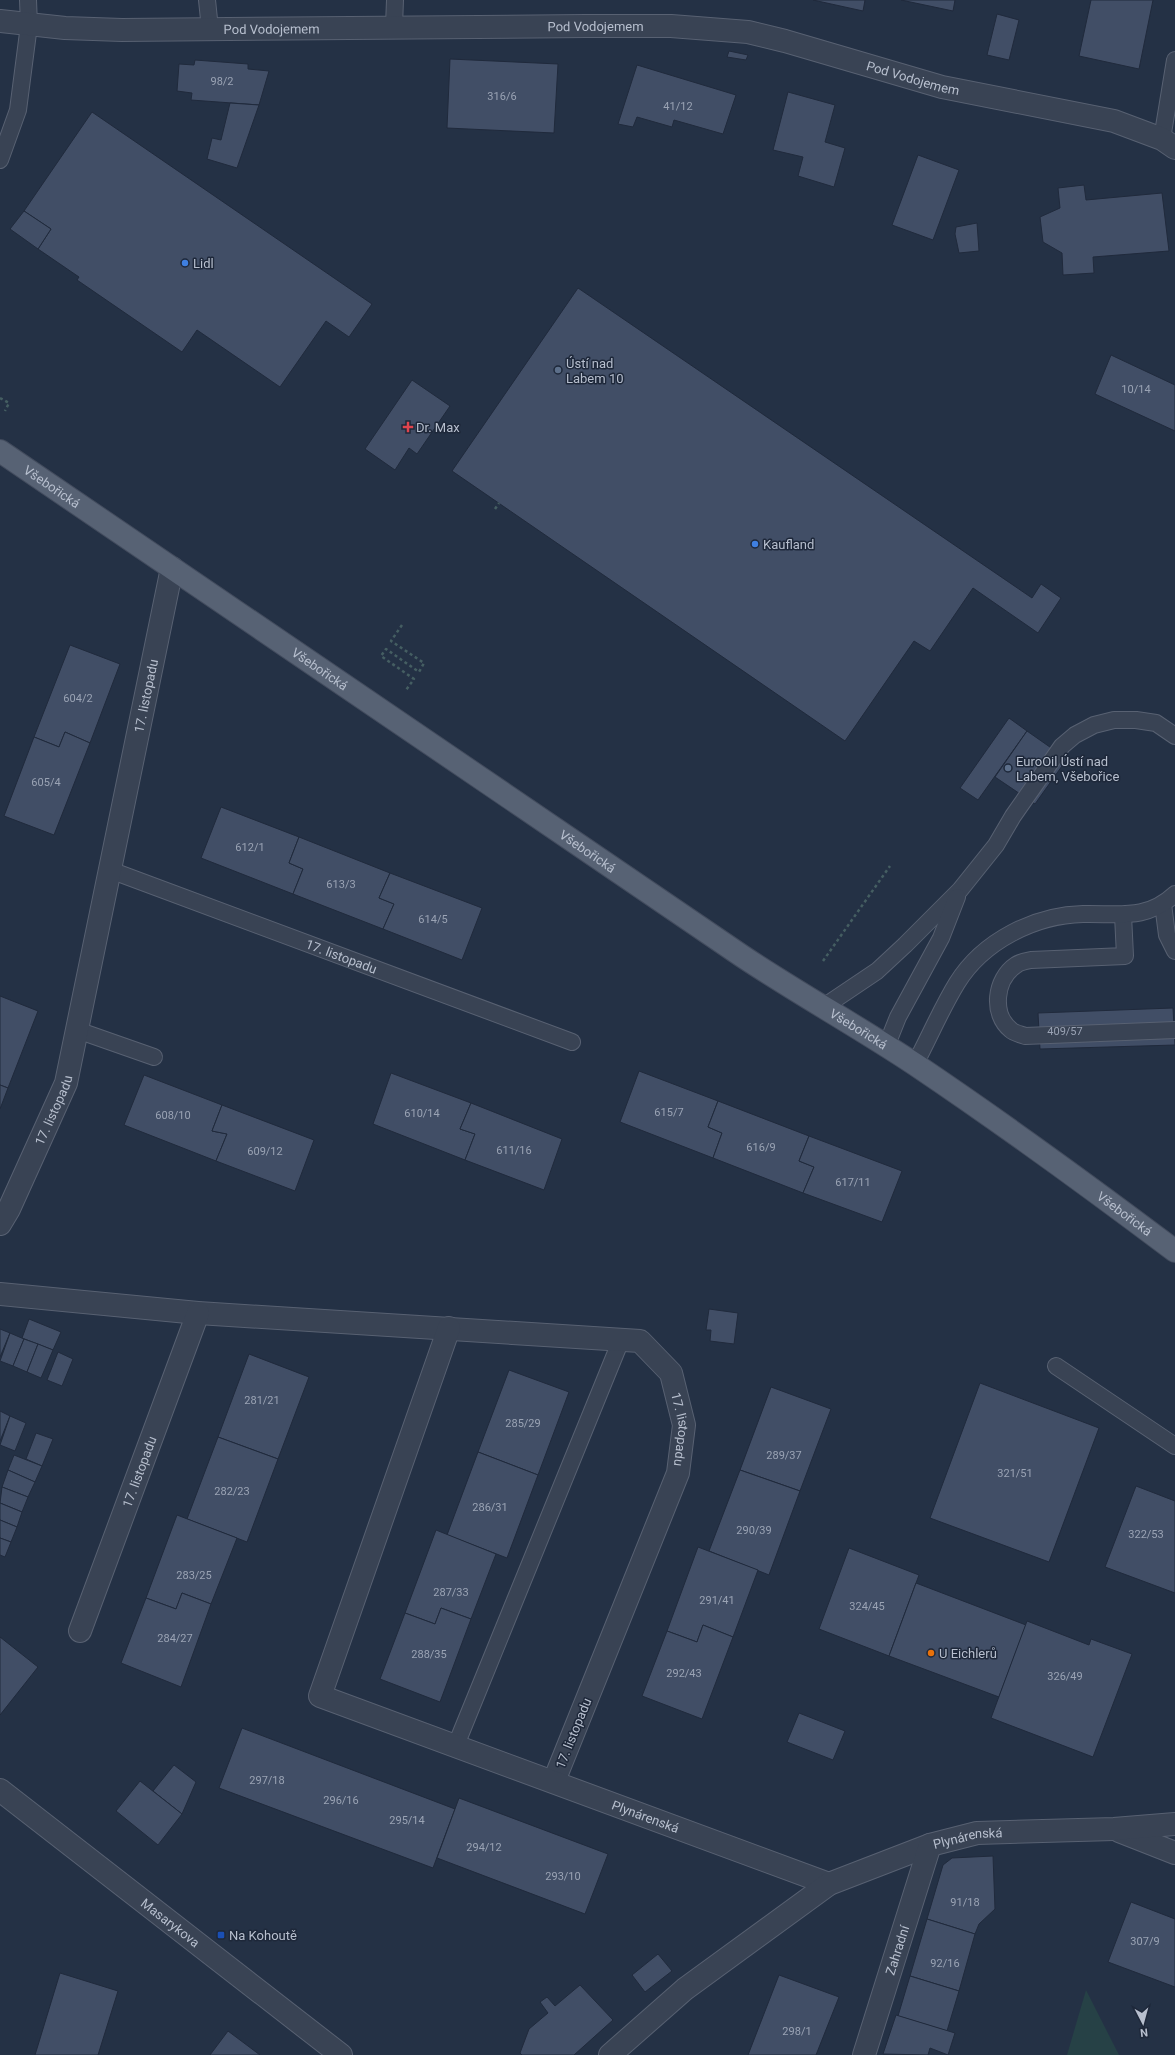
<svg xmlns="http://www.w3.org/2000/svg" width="1175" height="2055" font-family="Roboto,sans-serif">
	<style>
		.green { fill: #264146 }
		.building { fill: #414e66; stroke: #202a3c }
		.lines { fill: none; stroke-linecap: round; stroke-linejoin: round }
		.service-casing { stroke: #586172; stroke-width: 18 }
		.minor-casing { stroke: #586172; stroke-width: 24 }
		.primary-casing { stroke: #434c5e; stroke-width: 24 }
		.path { stroke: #455e62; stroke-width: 2.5; stroke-dasharray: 3 3; stroke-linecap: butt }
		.service { stroke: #394354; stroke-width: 16 }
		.minor { stroke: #394354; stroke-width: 22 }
		.primary { stroke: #576274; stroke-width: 22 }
		.shop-dot { fill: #3f7fe0; stroke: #1e283a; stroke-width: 1.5 }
		.service-dot { fill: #5c6f8a; stroke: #1e283a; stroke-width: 1.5 }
		.health-dot { fill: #e0444e; stroke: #1e283a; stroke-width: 1.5 }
		.food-dot { fill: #e8710a; stroke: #1e283a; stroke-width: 1.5 }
		.transit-dot { fill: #1a4fb4; stroke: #1e283a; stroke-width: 1.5 }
		.labels { text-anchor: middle; stroke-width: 3; stroke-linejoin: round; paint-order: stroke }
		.number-label { font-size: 11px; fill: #9aa3b4 }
		.street-label { font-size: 13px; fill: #b7bfce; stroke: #1e283a }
		.poi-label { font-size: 13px; fill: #b7bfce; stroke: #1e283a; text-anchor: start }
	</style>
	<rect width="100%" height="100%" fill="#243145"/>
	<polygon class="green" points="1086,1990 1119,2055 1067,2055"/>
	<g class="building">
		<polygon points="813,0 865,0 863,11"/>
		<polygon points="901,0 955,0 953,11"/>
		<polygon points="1091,0 1153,0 1139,69 1079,56"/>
		<polygon points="997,14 1019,20 1009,60 987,55"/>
		<polygon points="729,51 748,55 746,60 727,57"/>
		<polygon points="450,59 558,64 554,133 447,128"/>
		<polygon points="195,60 248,64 248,69 269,71 259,105 191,100 192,93 177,91 179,64 194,65"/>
		<polygon points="637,65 736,95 723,134 674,120 672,127 637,117 633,127 618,124"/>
		<polygon points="788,92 835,105 825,142 845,148 834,187 798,176 803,157 773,150"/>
		<polygon points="230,103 259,105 237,168 207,159 212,138 221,140"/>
		<polygon points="92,112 372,304 349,337 326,321 280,387 197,330 182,352 77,280 79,277 38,249 51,229 24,211"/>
		<polygon points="918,155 959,170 933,240 892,225"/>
		<polygon points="1084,185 1086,200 1162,193 1169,251 1093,257 1094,273 1063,275 1062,253 1043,242 1040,217 1060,208 1058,188"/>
		<polygon points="24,211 51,229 38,249 10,229"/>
		<polygon points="977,223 979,251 959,253 955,234 956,227"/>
		<polygon points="578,288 1032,598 1041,584 1061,598 1038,633 973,588 930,651 914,641 845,741 452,471"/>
		<polygon points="1111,355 1175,385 1175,431 1095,394"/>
		<polygon points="412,380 450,406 417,454 409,448 395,470 365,449"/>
		<polygon points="70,645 120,664 90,743 65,732 59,747 34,737"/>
		<polygon points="1009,718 1027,731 978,800 960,788"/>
		<polygon points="1027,731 1067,759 1035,804 995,777"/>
		<polygon points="65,732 90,743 54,835 4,816 34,737 59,747"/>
		<polygon points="221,807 299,837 289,863 303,869 293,894 201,858"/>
		<polygon points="299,837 390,873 379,898 394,904 383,929 293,894 303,869 289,863"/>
		<polygon points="390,873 482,908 462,960 383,929 394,904 379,898"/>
		<polygon points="0,996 38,1011 8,1088 0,1085"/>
		<polygon points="1173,1008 1175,1045 1040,1049 1038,1013"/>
		<polygon points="639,1071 718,1101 708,1127 722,1133 713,1158 620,1122"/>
		<polygon points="391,1073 471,1103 460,1129 475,1134 465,1160 373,1124"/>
		<polygon points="144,1075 222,1105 212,1131 227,1134 216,1161 124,1125"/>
		<polygon points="0,1085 8,1088 0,1109"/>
		<polygon points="718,1101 809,1136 799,1161 814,1167 803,1193 713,1158 722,1133 708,1127"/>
		<polygon points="471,1103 562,1139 544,1190 465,1160 475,1134 460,1129"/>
		<polygon points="222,1105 314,1140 295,1191 216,1161 227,1134 212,1131"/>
		<polygon points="809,1136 902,1171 882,1222 803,1193 814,1167 799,1161"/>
		<polygon points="709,1309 738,1313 734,1344 710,1341 711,1330 706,1330"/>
		<polygon points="29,1319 61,1332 53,1350 22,1338"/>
		<polygon points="0,1329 10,1333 0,1357"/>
		<polygon points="10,1333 24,1339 13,1366 0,1361"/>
		<polygon points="24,1339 38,1344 27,1372 13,1366"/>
		<polygon points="38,1344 53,1350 41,1378 27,1372"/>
		<polygon points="58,1352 73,1359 62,1386 47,1380"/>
		<polygon points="249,1354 309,1377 278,1459 218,1437"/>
		<polygon points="509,1370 569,1392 538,1475 478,1452"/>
		<polygon points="980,1383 1099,1428 1049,1562 930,1518"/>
		<polygon points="771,1387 831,1409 800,1491 740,1470"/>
		<polygon points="0,1411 10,1416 0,1441"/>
		<polygon points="10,1416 26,1423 15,1451 0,1445"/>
		<polygon points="36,1433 53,1439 42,1466 26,1459"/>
		<polygon points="218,1437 278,1459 247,1542 187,1519"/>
		<polygon points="478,1452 538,1475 507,1558 447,1535"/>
		<polygon points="14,1455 42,1466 35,1482 8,1470"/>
		<polygon points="8,1470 35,1482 28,1497 2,1487"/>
		<polygon points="740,1470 800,1491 769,1575 709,1551"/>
		<polygon points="1136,1486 1175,1501 1175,1593 1105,1567"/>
		<polygon points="2,1487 28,1497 22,1512 0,1503"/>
		<polygon points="0,1503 22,1512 17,1527 0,1520"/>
		<polygon points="177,1515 237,1538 211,1604 182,1593 176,1609 146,1598"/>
		<polygon points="0,1520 17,1527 11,1542 0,1538"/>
		<polygon points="436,1530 496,1554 471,1619 441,1608 435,1624 405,1613"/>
		<polygon points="0,1538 11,1542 5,1557 0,1555"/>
		<polygon points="698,1547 758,1570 733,1637 703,1625 697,1642 667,1631"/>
		<polygon points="849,1548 919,1575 889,1656 819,1629"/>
		<polygon points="916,1583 1026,1625 999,1697 889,1656"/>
		<polygon points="182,1593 211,1604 181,1687 121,1663 146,1598 176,1609"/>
		<polygon points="441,1608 471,1619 440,1702 380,1679 405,1613 435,1624"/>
		<polygon points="1027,1621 1089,1645 1091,1639 1132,1654 1093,1757 991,1718"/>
		<polygon points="703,1625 733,1637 702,1719 642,1696 667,1631 697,1642"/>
		<polygon points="0,1637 38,1667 0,1715"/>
		<polygon points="799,1713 845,1731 833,1760 787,1742"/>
		<polygon points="242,1728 455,1809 433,1868 219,1788"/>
		<polygon points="174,1765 196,1782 182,1814 153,1791"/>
		<polygon points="140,1781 182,1814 158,1845 116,1811"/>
		<polygon points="459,1798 608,1854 585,1914 437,1858"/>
		<polygon points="993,1856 995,1909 979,1924 975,1934 927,1919 943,1865 952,1858"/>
		<polygon points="1131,1902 1175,1919 1175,1987 1108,1962"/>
		<polygon points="927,1919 975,1934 959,1991 910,1976"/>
		<polygon points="658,1954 672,1971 645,1992 632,1975"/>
		<polygon points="60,1973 118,1991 98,2055 35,2055"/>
		<polygon points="779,1975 839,1997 816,2055 748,2055"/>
		<polygon points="910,1976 959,1991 947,2031 898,2016"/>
		<polygon points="580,1985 613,2020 574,2055 522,2055 520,2053 529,2029 548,2013 540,2002 547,1997 555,2006"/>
		<polygon points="896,2015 955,2033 948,2055 930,2048 928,2055 883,2054"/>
		<polygon points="228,2031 260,2055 210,2055"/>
	</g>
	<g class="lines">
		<defs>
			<g id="service">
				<polyline points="207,0 210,29"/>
				<polyline points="394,26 395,0"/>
				<polyline points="1162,139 1175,60"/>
				<polyline points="0,160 18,110 29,25 28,0"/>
				<path id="s1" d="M110 870 572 1042"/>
				<polyline points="1163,904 1167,935 1175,951"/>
				<path d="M1123 915 1125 956 1031 960C1026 961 1020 962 1016 965 995 979 991 1014 1011 1030 1014 1033 1020 1034 1025 1036L1175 1030"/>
				<polyline points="822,1008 877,971 905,945 960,890 996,845 1013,816 1062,746 1075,735 1094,725 1114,720 1136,720 1156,723 1175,736"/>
				<polyline points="77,1030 154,1057"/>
				<polyline points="886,1047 898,1017 941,938 957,897"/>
				<path d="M915 1064C929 1038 941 1009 957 983 983 941 1035 915 1083 914 1118 913 1146 921 1175 894"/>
				<polyline points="1056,1366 1175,1446"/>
				<polyline points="456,1745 621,1340"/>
			</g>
			<g id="minor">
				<path id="s2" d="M0 21 65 28 122 30 586 26H671L748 32 785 41 942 87 1114 121 1162 139 1175 148"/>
				<path id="s3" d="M0 1224 9 1209 66 1083 172 568"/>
				<path id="s4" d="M0 1294 198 1313 640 1341 671 1373 684 1425 678 1473 554 1781"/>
				<path id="s5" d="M449 1328 320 1696 829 1884"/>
				<path id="s6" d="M80 1631 198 1313"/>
				<path id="s7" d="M0 1790 341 2055"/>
				<polyline points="1119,1831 1175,1853"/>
				<path id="s8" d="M610 2055 685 1989 829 1884 930 1845 977 1833 1114 1829 1175 1824"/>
				<path id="s9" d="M864 2055 930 1845"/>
			</g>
			<g id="primary">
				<path id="s10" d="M0 451 742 956C799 994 859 1027 916 1065 1005 1125 1090 1187 1175 1251"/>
			</g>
		</defs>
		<use href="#service" class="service-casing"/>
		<use href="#minor" class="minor-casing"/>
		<use href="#primary" class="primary-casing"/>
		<g class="path">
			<polyline points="0,398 9,403 5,411"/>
			<polyline points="495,509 499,503"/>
			<polyline points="402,625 391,641 424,663 419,672 386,649 381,656 414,679 406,690"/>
			<polyline points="823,961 890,866"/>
		</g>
		<use href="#service" class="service"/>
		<use href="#minor" class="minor"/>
		<use href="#primary" class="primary"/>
	</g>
	<g class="shop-dot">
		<circle cx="185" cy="263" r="4"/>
		<circle cx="755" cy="544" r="4"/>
	</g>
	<g class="service-dot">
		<circle cx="558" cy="370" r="4"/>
		<circle cx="1008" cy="768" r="4"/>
	</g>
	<path class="health-dot" d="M406 421h4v4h4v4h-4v4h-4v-4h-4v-4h4z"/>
	<circle class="food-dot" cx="931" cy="1653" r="4"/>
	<rect class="transit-dot" x="217" y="1931" width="8" height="8" rx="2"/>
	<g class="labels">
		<g class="number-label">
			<text x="222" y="85">98/2</text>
			<text x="502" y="100">316/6</text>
			<text x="678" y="110">41/12</text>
			<text x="1136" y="393">10/14</text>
			<text x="78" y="702">604/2</text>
			<text x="46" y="786">605/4</text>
			<text x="250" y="851">612/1</text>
			<text x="341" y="888">613/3</text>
			<text x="433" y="923">614/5</text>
			<text x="1065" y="1035">409/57</text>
			<text x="669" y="1116">615/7</text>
			<text x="422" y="1117">610/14</text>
			<text x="173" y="1119">608/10</text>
			<text x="761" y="1151">616/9</text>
			<text x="514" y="1154">611/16</text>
			<text x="265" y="1155">609/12</text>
			<text x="853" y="1186">617/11</text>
			<text x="262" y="1404">281/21</text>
			<text x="523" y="1427">285/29</text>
			<text x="784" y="1459">289/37</text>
			<text x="1015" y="1477">321/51</text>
			<text x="232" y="1495">282/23</text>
			<text x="490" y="1511">286/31</text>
			<text x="754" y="1534">290/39</text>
			<text x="1146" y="1538">322/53</text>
			<text x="194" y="1579">283/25</text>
			<text x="451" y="1596">287/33</text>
			<text x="717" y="1604">291/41</text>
			<text x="867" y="1610">324/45</text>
			<text x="175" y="1642">284/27</text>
			<text x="429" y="1658">288/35</text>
			<text x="684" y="1677">292/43</text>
			<text x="1065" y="1680">326/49</text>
			<text x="267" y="1784">297/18</text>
			<text x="341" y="1804">296/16</text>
			<text x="407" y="1824">295/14</text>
			<text x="484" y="1851">294/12</text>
			<text x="563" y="1880">293/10</text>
			<text x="965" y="1906">91/18</text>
			<text x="1145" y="1945">307/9</text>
			<text x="945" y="1967">92/16</text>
			<text x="797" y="2035">298/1</text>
		</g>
		<g class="street-label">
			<text dy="5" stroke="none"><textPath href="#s2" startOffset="596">Pod Vodojemem</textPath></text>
			<text dy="5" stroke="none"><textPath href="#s2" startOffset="272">Pod Vodojemem</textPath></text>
			<text dy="5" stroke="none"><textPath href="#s2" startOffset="920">Pod Vodojemem</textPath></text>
			<text dy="5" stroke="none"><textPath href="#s10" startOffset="63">Všebořická</textPath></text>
			<text dy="5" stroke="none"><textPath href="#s10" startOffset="387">Všebořická</textPath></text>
			<text dy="5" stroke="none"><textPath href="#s3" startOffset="551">17. listopadu</textPath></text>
			<text dy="5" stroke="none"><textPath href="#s10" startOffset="711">Všebořická</textPath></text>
			<text dy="5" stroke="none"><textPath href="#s1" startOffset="247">17. listopadu</textPath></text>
			<text dy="5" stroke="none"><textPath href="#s10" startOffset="1035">Všebořická</textPath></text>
			<text dy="5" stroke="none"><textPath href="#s3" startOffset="126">17. listopadu</textPath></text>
			<text dy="5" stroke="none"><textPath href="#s10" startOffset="1359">Všebořická</textPath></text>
			<text dy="5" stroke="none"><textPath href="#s4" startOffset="744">17. listopadu</textPath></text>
			<text dy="5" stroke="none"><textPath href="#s6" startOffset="170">17. listopadu</textPath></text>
			<text transform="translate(573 1733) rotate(-68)" y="5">17. listopadu</text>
			<text dy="5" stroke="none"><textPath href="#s5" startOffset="737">Plynárenská</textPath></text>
			<text dy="5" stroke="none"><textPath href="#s8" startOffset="425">Plynárenská</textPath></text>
			<text dy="5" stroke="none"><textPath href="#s7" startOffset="216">Masarykova</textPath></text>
			<text dy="5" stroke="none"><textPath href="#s9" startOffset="110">Zahradní</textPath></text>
		</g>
		<g class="poi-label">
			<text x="193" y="268">Lidl</text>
			<text x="566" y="368">Ústí nad<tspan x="566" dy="15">Labem 10</tspan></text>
			<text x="416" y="432">Dr. Max</text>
			<text x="763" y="549">Kaufland</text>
			<text x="1016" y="766">EuroOil Ústí nad<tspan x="1016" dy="15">Labem, Všebořice</tspan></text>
			<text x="939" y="1658">U Eichlerů</text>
			<text x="229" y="1940">Na Kohoutě</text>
		</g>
	</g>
	<g transform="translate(1143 2023) rotate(174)" stroke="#1e283a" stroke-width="3" paint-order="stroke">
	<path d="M0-3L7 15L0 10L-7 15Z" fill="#b7bfce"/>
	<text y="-6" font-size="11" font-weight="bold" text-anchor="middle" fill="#b7bfce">N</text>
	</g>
</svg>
